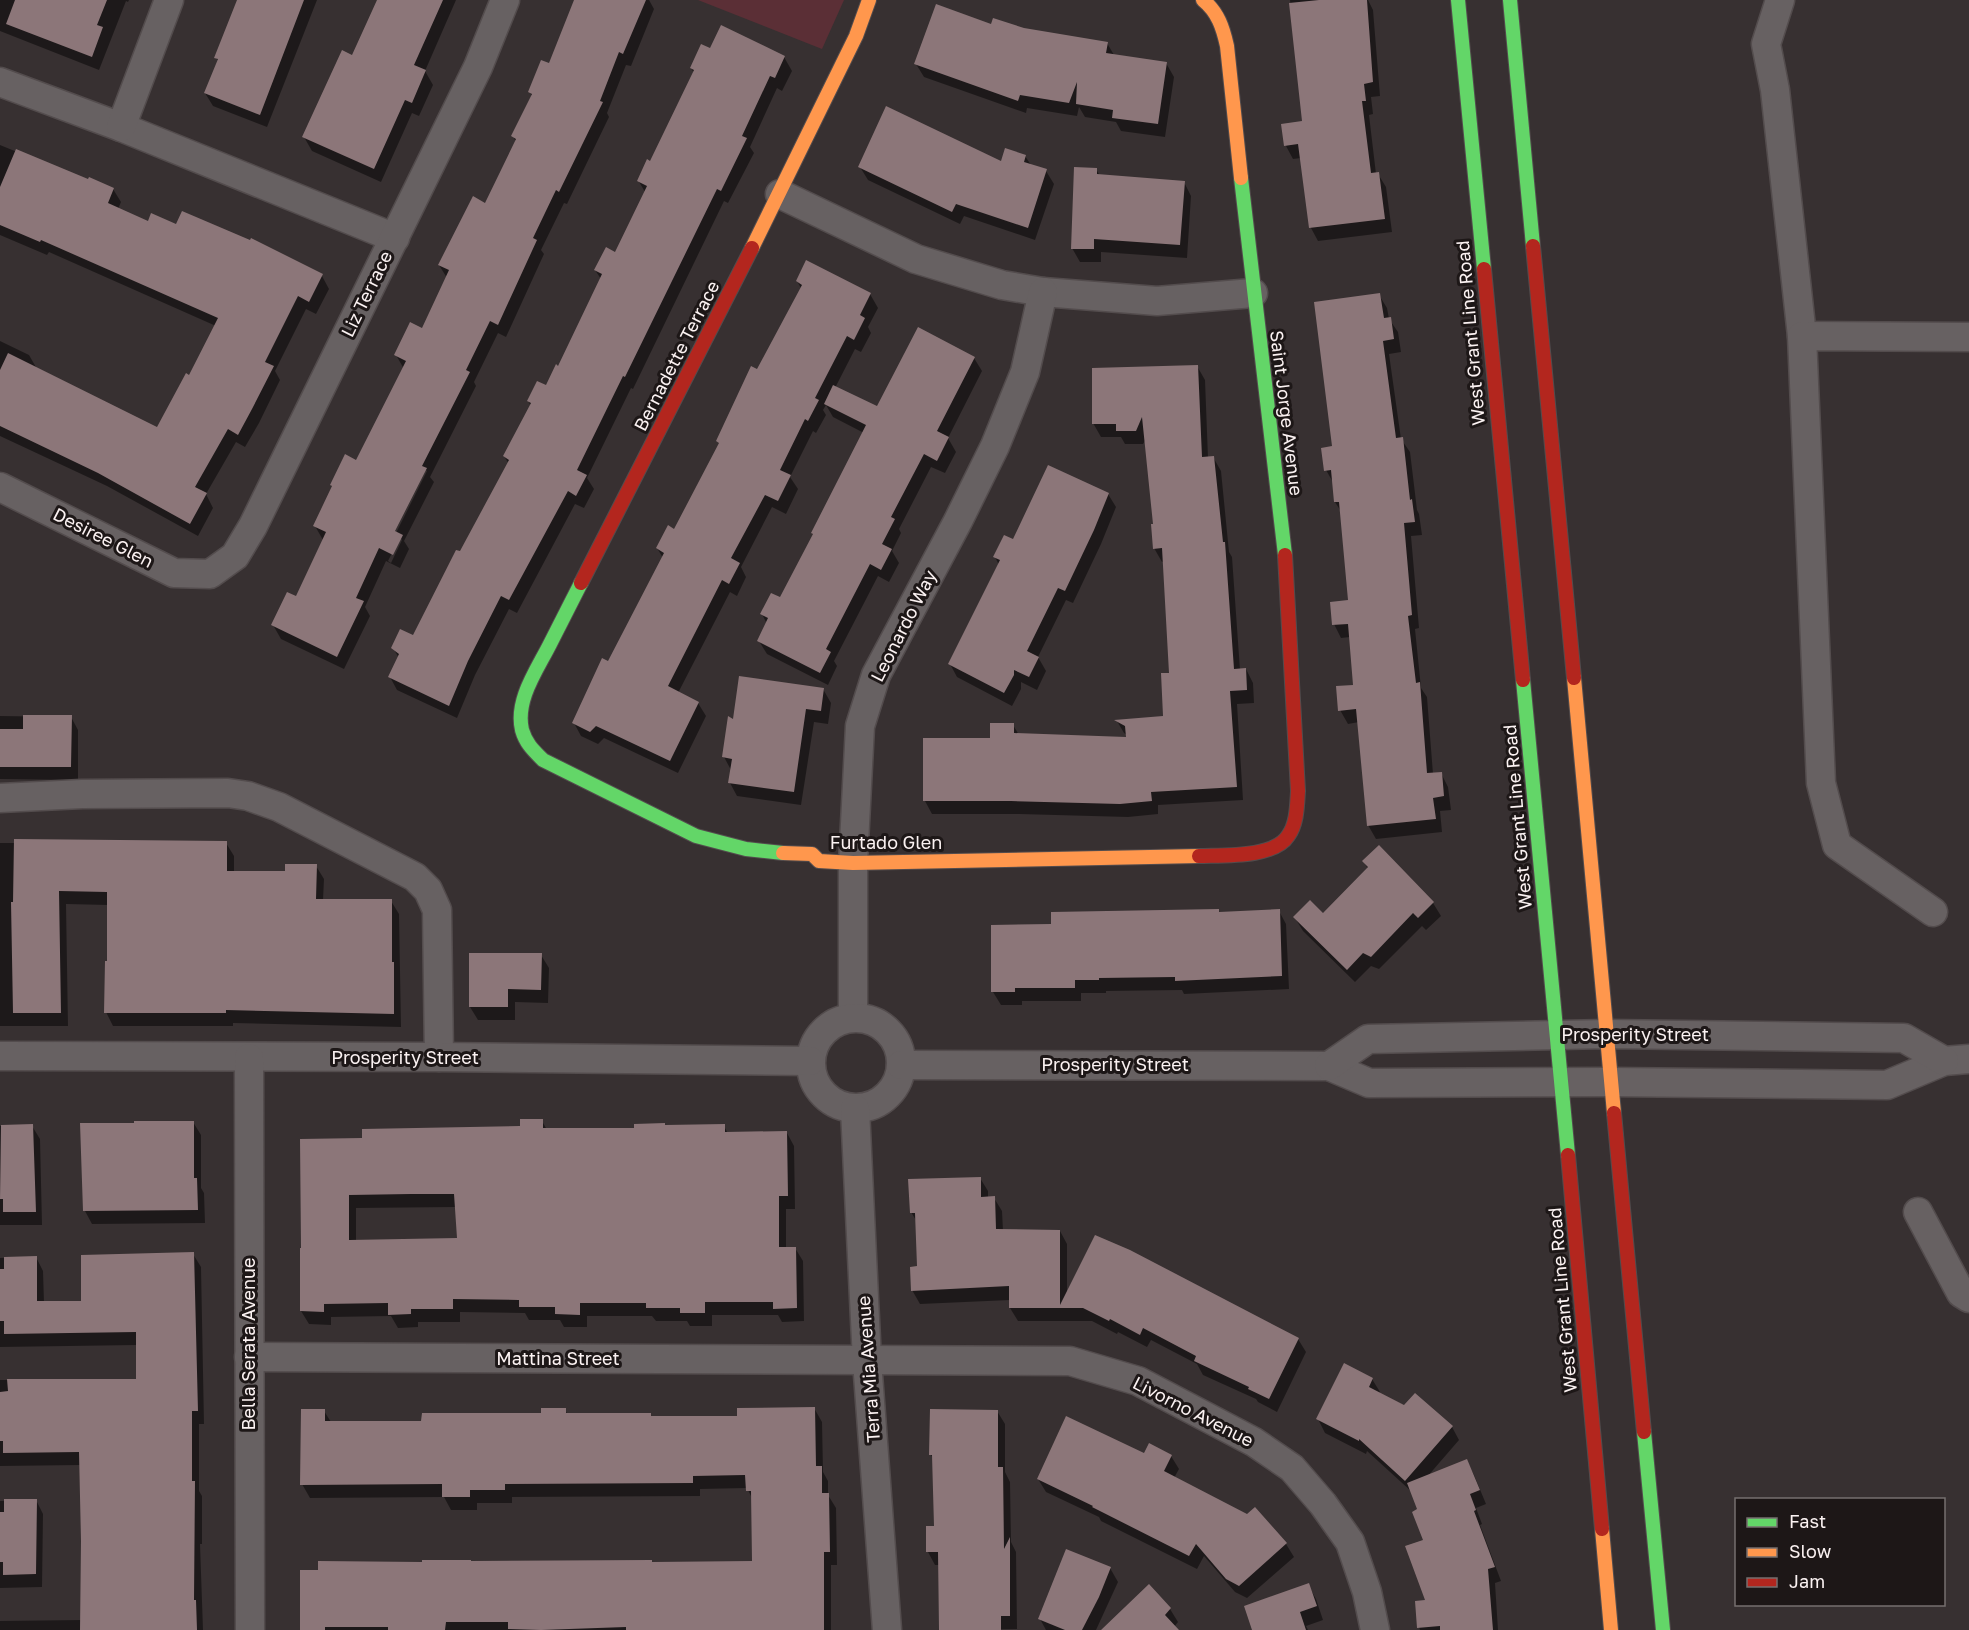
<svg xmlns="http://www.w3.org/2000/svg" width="1969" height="1630" font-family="'Golos Text',sans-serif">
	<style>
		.green { fill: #5b2f36 }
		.shadow { fill: #0007; fill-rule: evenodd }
		.building { fill: #8c7679; fill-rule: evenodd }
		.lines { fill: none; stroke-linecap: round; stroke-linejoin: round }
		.street-casing { stroke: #534c4d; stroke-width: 31 }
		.fast-casing { stroke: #534c4d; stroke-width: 16 }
		.slow-casing { stroke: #534c4d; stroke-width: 16 }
		.jam-casing { stroke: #534c4d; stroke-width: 16 }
		.street { stroke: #676162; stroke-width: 28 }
		.fast { stroke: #63d668; stroke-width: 14 }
		.slow { stroke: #ff974d; stroke-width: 14 }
		.jam { stroke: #b3261e; stroke-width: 14 }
		.labels { text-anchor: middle; stroke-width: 6; stroke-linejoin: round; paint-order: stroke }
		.street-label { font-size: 18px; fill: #fbf2f2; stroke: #1d1717 }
	</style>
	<rect width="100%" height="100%" fill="#373031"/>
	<polygon class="green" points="698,0 844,0 822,49"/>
	<g class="shadow">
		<polygon points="0,0 129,0 128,2 126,1 99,70 0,31"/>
		<polygon points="239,0 317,0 267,127 213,106 205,93 219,62 216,57"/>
		<polygon points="378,0 456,0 425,71 433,85 419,116 412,113 381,182 312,151 304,137 353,57"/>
		<path d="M576 0H649L654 9 631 66 626 65 607 113 609 117 567 204 564 203 541 250 544 254 506 337 498 333 474 382 476 386 430 477 434 482 404 541 409 549 400 568 386 561 365 607 370 616 344 669 281 639 273 625 296 598 323 540 315 526 333 488 331 485 357 462 404 369 396 355 423 330 447 278 439 265 485 205 516 142 513 136 532 97 530 92 549 65ZM425 469 427 471 393 539 390 537ZM400 537 402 540 391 563 388 561Z"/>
		<polygon points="1290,0 1368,0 1373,10 1380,96 1371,97 1373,114 1369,115 1376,174 1378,174 1386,187 1392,232 1318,241 1311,228 1301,158 1293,159 1286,146 1304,123"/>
		<polygon points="992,26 1107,43 1114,55 1166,63 1174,77 1165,137 1121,131 1116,122 1085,117 1079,107 1077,116 1027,108 1026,113 924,77 916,64"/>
		<polygon points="711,50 784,57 792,71 782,91 777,88 750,147 754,153 728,203 724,201 633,389 631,388 587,478 594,489 584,508 575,504 517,613 509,609 475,675 457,718 397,690 390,677 399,658 393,648 413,637 509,464 504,456 531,406 528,401 546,387 559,368 601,279 595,270 616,254 645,192 638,180 651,163 694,73 691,68"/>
		<polygon points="0,145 88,181 113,189 121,202 118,209 149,223 177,226 322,276 329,289 316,314 306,309 275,371 280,380 259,423 245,447 236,442 206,494 213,508 198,536 107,486 0,436 0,341 29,355 37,369 158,429 190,377 216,326 49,252 47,255 0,235"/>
		<polygon points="1025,156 1031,165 1046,171 1054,184 1035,240 964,216 960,224 868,180 860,167 1002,164"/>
		<polygon points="1096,169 1100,176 1184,182 1191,196 1187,258 1101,252 1101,262 1080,262 1072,248"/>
		<polygon points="797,281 870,294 878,308 868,327 871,333 861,352 855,349 835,388 877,408 974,358 982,371 948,438 956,452 945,473 931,467 899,529 901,533 892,551 899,563 889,582 878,576 834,661 837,666 828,685 767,654 759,641 767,624 762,614 781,599 814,536 812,533 864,433 833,417 826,405 823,410 826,415 816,433 813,431 790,477 798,489 786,514 772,507 741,567 746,577 737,596 730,592 678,693 698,703 706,716 678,773 604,738 598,744 581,736 574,723 609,663 663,558 657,548 675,531 801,288"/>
		<polygon points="1379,295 1387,308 1389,319 1398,332 1401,352 1389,354 1401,439 1410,452 1417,510 1419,514 1422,535 1411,536 1419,628 1415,629 1421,688 1427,697 1433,774 1441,773 1448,787 1451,810 1440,811 1442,832 1376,839 1368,825 1359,722 1348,724 1340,710 1355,686 1350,637 1341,638 1334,624 1349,602 1342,513 1335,502 1334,484 1326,470"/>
		<polygon points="1197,366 1205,380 1208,458 1213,457 1221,471 1229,552 1232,557 1240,670 1246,669 1253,683 1254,703 1237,704 1243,800 1158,805 1158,814 1128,817 1019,814 932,814 925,801 924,739 992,739 1013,725 1019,735 1128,739 1127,735 1124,733 1117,721 1164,717 1170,674 1164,561 1162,562 1154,548 1155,526 1146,439 1143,444 1125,444 1121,437 1101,437 1093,423"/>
		<polygon points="1108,494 1116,507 1101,544 1073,603 1066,600 1038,657 1046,671 1037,690 1021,682 1021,689 1012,706 957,677 950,664 999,565 995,557 1014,541"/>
		<polygon points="823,689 831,703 828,724 814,722 801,805 737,796 730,783 731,770 724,757"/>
		<polygon points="0,716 71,717 78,730 78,780 0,779"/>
		<polygon points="0,843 226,843 234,856 234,872 286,872 316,866 324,879 323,900 391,901 399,914 401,1027 233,1023 233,1026 113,1026 106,1012 108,905 66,904 68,1026 0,1026"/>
		<polygon points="1364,862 1433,903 1441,916 1426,930 1422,926 1379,969 1371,966 1355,982 1303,931 1295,918 1323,915 1368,869"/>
		<polygon points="1218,910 1220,913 1279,911 1286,924 1289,989 1184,994 1182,990 1106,991 1106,993 1081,993 1081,1001 1022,1001 1022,1005 1001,1005 993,992 1052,926"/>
		<polygon points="541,955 549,968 548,1003 515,1002 515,1020 478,1020 470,1007"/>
		<path d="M542 1121 547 1130H636L664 1124 666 1126H724L728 1134 787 1133 794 1146 795 1209H786V1248H795L803 1261 804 1321 782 1322 778 1315H712V1326H690L687 1321H656L652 1316H587V1327H564L560 1320H529L525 1313 460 1312V1322H418V1327L398 1328 391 1316 331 1317V1325L309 1324 301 1311V1250L364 1140 521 1127ZM456 1207 459 1240 356 1241V1208Z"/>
		<polygon points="193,1122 201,1135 201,1188 204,1193 205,1223 92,1224 85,1211"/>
		<polygon points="0,1126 32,1126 40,1139 42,1225 0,1225"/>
		<polygon points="980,1178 988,1191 988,1198 994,1198 1002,1211 1003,1231 1060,1231 1067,1244 1067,1295 1298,1339 1306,1352 1277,1412 1258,1402 1256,1399 1203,1375 1197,1364 1151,1340 1147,1347 1118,1332 1117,1334 1092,1321 1018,1321 1010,1308 1010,1300 920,1304 912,1290 918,1268 917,1222 911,1212"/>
		<polygon points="193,1254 201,1267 204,1424 199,1424 199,1491 202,1496 202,1544 200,1544 203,1630 0,1630 0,1621 82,1620 81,1465 0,1466 0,1380 138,1380 137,1345 0,1347 0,1258 36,1257 43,1271 44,1303 82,1302"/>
		<polygon points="1372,1379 1380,1392 1379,1394 1452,1427 1459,1440 1427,1477 1467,1461 1474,1475 1486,1504 1476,1508 1482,1524 1480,1525 1501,1581 1495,1583 1498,1630 1420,1630 1419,1627 1427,1602 1425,1540 1419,1510 1412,1492 1367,1451 1366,1454 1325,1433 1318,1419"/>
		<polygon points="814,1408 822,1422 823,1472 828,1481 828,1495 836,1508 837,1565 831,1565 831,1630 302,1630 653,1564 753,1562 753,1500 747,1488 700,1489 700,1496 512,1497 512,1503 477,1503 477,1510 451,1510 444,1497 310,1498 302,1484 324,1411 331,1422 423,1422 542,1414 565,1410 568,1415 651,1418 738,1417"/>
		<polygon points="997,1411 1005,1424 1005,1472 1010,1482 1011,1542 1016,1552 1017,1629 941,1630 940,1565 935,1565 928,1552 935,1528 934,1460 931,1455"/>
		<polygon points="1171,1456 1179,1469 1174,1478 1247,1516 1255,1509 1286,1544 1294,1557 1247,1598 1235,1592 1204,1556 1197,1569 1101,1521 1099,1517 1046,1492 1038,1479"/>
		<polygon points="36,1500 43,1514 42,1587 0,1588 0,1501"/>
		<polygon points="1110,1568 1118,1582 1096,1630 1046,1630 1040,1619"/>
		<polygon points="1308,1585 1316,1599 1323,1620 1306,1626 1308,1630 1254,1630"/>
		<polygon points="1149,1586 1170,1609 1178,1622 1174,1627 1176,1630 1103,1630"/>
	</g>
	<g class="building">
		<polygon points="15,0 107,0 97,25 103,27 92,57 6,24"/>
		<polygon points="237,0 304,0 260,115 204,93 218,59 214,58"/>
		<polygon points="377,0 443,0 414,65 426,70 412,103 405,100 374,169 302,137 342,50 352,55"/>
		<polygon points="574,0 646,0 623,54 619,52 600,101 603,102 559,192 556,190 533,238 537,240 498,325 490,321 466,370 470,372 422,466 427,468 395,531 403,535 393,555 379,548 356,598 364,601 337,657 271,625 287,592 296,596 326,532 313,526 332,486 330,485 345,454 356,460 406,361 394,355 410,322 422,328 449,270 438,265 473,196 485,203 516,139 511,136 532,94 528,92 541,60 549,63"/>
		<polygon points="1319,0 1367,0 1373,82 1364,84 1366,101 1362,101 1371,173 1379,172 1385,219 1309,228 1298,144 1284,146 1281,124 1302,121 1289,3"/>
		<polygon points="936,4 991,24 993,18 1024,28 1108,42 1106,53 1167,62 1158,124 1112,118 1113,110 1076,104 1077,82 1069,103 1020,95 1018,101 914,64"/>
		<polygon points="721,25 785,56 775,78 770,76 742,136 747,138 721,191 717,189 625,377 623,376 577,470 587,475 576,496 568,491 509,600 501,596 468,661 449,706 388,677 399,654 391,648 400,629 413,635 456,550 460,551 509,460 503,456 531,403 527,401 537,381 546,385 556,364 558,366 602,274 594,270 606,247 615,252 647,186 637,181 647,159 650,161 694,70 690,68 701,44 710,48"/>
		<polygon points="886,106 1001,161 1005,148 1026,155 1024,162 1047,169 1028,228 956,204 952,212 858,167"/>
		<polygon points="16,149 88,179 89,177 114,188 108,203 148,221 151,213 176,224 182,211 250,240 251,238 323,274 309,302 298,296 265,362 274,366 252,409 238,435 228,429 195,487 207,493 190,524 98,473 0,426 0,370 8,353 157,427 186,373 189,375 218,318 41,240 40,242 0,225 0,187"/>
		<polygon points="1074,167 1097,168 1097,174 1185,181 1180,245 1094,239 1094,249 1071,249"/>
		<polygon points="806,260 871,293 860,315 865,318 854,340 847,336 815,398 819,400 808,421 805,419 780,470 791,475 778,501 765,495 731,558 740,563 729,584 722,580 668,686 699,702 670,761 596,726 590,732 572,723 602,658 608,661 664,553 656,548 668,525 674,529 719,443 716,441 751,366 757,369 802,285 796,281"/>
		<polygon points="1380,293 1384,318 1391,317 1394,339 1383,341 1396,438 1403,437 1410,500 1412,499 1415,522 1404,523 1412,615 1408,616 1416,683 1420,682 1427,773 1442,772 1444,796 1433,798 1436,819 1367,826 1356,709 1338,711 1336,686 1353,685 1348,624 1332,625 1330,602 1348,600 1339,502 1334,502 1331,470 1324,471 1321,448 1332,446 1314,302"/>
		<polygon points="918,327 975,357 937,431 949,437 937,461 924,454 891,517 895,519 882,544 892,549 881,570 870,564 826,649 831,652 820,673 757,641 768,618 760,614 771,593 780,597 813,534 811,533 866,425 824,404 833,385 877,406"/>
		<polygon points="1198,365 1202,457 1214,456 1223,542 1225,542 1234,669 1246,668 1247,690 1230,691 1237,787 1151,792 1152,801 1120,804 1011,801 923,801 923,738 990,738 990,723 1014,723 1014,733 1126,737 1125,726 1114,720 1163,716 1161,673 1169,673 1162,548 1153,549 1151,524 1153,524 1142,417 1136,431 1116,431 1116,424 1092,424 1092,368"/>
		<polygon points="1048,465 1109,493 1094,530 1065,591 1058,588 1027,651 1039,657 1029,677 1014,670 1014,675 1004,693 948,664 1000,560 993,557 1004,535 1013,539"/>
		<polygon points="739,676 824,688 821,711 806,709 794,792 728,783 732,759 722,757 728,716 733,719"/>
		<polygon points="23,715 72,715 71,767 0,767 0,729 23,729"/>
		<polygon points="14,839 227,841 227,871 285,871 285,864 317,864 316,899 392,899 392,962 394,962 394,1014 226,1010 226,1013 104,1013 105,961 107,961 107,892 59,891 61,1013 13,1013 11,902 13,902"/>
		<polygon points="1379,845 1434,902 1418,918 1413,913 1371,957 1363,953 1347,970 1293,917 1310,900 1323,913 1368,867 1362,861"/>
		<polygon points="1219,909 1219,912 1280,909 1282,976 1175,981 1175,977 1099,978 1099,980 1075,980 1075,988 1015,988 1015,992 991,992 991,925 1051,924 1051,912"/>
		<polygon points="469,953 542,953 541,990 508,989 508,1007 469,1007"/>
		<path d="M520 1119H543V1128H634V1124L665 1123V1125L725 1124V1132L787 1131 788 1196H779V1247H796L797 1308 773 1309V1302H705V1313H680V1308H646V1303H580V1315L555 1314V1307H519V1300L453 1299V1309H411V1314L388 1315V1303L324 1304V1312L300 1311V1248H301L300 1139 362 1138V1129L520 1126ZM411 1194H454L457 1238 349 1240V1195Z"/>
		<polygon points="134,1121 194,1121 194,1178 197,1178 198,1210 83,1211 80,1123 134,1123"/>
		<polygon points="33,1124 36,1212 3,1212 3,1199 0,1199 1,1125"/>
		<polygon points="981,1177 981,1197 995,1196 996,1229 1060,1230 1060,1305 1095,1235 1130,1250 1299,1338 1269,1399 1248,1389 1249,1387 1194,1361 1196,1356 1143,1328 1140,1335 1110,1319 1109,1321 1083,1308 1009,1308 1009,1286 911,1291 910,1267 917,1266 915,1213 910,1213 908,1179"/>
		<polygon points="194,1252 198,1411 192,1411 192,1481 195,1481 194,1600 196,1600 197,1630 80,1630 81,1541 79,1452 3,1453 3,1441 0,1441 0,1392 8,1391 7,1379 136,1379 136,1332 4,1334 4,1321 0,1321 0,1269 4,1269 4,1257 37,1256 37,1301 81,1301 81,1255"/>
		<polygon points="1344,1363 1373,1378 1369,1387 1404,1405 1415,1393 1453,1426 1405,1481 1359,1439 1359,1441 1316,1419"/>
		<polygon points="815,1407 816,1466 822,1466 822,1493 829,1493 830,1552 824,1552 824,1630 626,1630 626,1627 541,1630 508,1629 508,1622 446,1622 445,1630 388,1630 388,1627 325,1627 325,1630 300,1630 300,1570 318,1570 318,1561 422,1562 422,1560 471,1560 471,1561 652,1560 652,1562 752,1561 751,1491 746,1491 745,1475 693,1476 693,1483 505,1484 505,1490 470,1490 470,1497 442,1497 442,1484 300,1485 301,1409 325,1409 325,1421 421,1421 422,1413 541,1413 541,1408 566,1408 566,1413 651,1413 651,1416 737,1416 737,1408"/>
		<polygon points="930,1409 998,1410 998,1467 1003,1467 1004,1549 1010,1537 1010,1616 1001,1616 1001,1630 939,1630 938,1552 926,1552 926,1526 934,1526 932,1455 929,1455"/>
		<polygon points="1066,1416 1144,1453 1149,1443 1172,1455 1164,1471 1247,1514 1255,1507 1287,1543 1239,1586 1226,1579 1196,1544 1189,1556 1092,1507 1093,1506 1037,1479"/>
		<polygon points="1467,1459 1480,1490 1470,1494 1476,1510 1474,1511 1495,1567 1488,1569 1493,1630 1440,1630 1440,1626 1417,1628 1415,1601 1425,1600 1405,1546 1423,1540 1412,1512 1417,1509 1407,1483"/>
		<polygon points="4,1499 37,1499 36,1574 3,1575 3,1562 0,1562 0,1512 4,1512"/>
		<polygon points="1066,1549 1111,1567 1099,1597 1082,1630 1065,1630 1038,1619"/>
		<polygon points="1309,1583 1317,1606 1300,1612 1306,1630 1252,1630 1244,1606"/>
		<polygon points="1149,1584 1171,1608 1165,1615 1179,1630 1101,1630"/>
	</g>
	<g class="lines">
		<defs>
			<g id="street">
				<polyline points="1780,0 1766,44 1775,90 1802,336"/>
				<polyline points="0,82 121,127 395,238"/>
				<polyline points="121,127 169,0"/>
				<polyline points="780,194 916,259 1002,285 1043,292 1157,301 1253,293"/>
				<polyline points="0,487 174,573 210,574 235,556 253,526 478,67 505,0"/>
				<polyline points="0,798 82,794 228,793 248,796 279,807 415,877 428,890 437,910 439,1057"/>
				<polyline points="1933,912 1837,845 1821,783 1802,336 1969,337"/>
				<polyline points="853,1017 853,863 860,726 876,675 958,521 995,446 1025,372 1043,292"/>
				<circle cx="856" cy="1063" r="45"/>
				<polyline points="0,1056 439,1057 810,1061"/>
				<polyline points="249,1058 250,1630"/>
				<polyline points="901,1065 1329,1066 1369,1083 1611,1082 1887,1085 1944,1061 1969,1059"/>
				<polyline points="1329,1066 1368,1039 1607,1034 1904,1038 1944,1061"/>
				<polyline points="855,1109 867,1361 887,1630"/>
				<polyline points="1918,1212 1961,1293 1969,1298"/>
				<polyline points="249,1357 1070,1361 1138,1381 1254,1442 1292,1468 1323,1504 1350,1542 1367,1592 1375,1630"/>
			</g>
			<g id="fast">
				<polyline points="1458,0 1484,269"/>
				<polyline points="1510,0 1533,246"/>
				<polyline points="1241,178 1285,555"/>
				<path d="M581 583C571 603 560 624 550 644 537 670 515 700 522 730 526 744 534 751 543 760L696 836 746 849 783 853"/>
				<polyline points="1523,680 1568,1155"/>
				<polyline points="1644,1432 1663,1630"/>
			</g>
			<g id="slow">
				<path d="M1203 0C1218 12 1223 28 1227 46L1241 178"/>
				<polyline points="752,248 856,36 869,0"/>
				<polyline points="1574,678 1614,1113"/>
				<polyline points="783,853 812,854 819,861 853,863 1199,856"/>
				<polyline points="1602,1529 1611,1630"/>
			</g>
			<g id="jam">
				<polyline points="1533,246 1574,678"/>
				<polyline points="1484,269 1523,680"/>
				<polyline points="581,583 752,248"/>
				<path d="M1199 856C1223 855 1274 858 1288 836 1297 824 1297 806 1298 791L1285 555"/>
				<polyline points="1614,1113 1644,1432"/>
				<polyline points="1568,1155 1602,1529"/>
			</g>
		</defs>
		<use href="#street" class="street-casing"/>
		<use href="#fast" class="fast-casing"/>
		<use href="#slow" class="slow-casing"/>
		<use href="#jam" class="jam-casing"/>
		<use href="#street" class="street"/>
		<use href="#fast" class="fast"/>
		<use href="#slow" class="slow"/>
		<use href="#jam" class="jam"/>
	</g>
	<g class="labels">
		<g class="street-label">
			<text transform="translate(367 294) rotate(-64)" y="6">Liz Terrace</text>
			<text transform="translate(1471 333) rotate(-95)" y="6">West Grant Line Road</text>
			<text transform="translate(677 356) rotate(-63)" y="6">Bernadette Terrace</text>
			<text transform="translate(1286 413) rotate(83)" y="6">Saint Jorge Avenue</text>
			<text transform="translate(103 538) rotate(27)" y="6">Desiree Glen</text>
			<text transform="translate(904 626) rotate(-63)" y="6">Leonardo Way</text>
			<text transform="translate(1518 817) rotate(-95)" y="6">West Grant Line Road</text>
			<text x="886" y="849">Furtado Glen</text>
			<text x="1635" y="1041">Prosperity Street</text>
			<text x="405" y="1064">Prosperity Street</text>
			<text x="1115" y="1071">Prosperity Street</text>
			<text transform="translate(1563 1300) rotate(-95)" y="6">West Grant Line Road</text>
			<text transform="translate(249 1344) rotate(-90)" y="6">Bella Serata Avenue</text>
			<text x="558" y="1365">Mattina Street</text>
			<text transform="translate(869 1369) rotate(-94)" y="6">Terra Mia Avenue</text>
			<text transform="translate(1193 1412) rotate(27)" y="6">Livorno Avenue</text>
		</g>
	</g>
	<rect x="1735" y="1498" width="210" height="108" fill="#1d1717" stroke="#766f6f" stroke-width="1.5"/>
	<rect x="1747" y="1518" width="30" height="9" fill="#63d668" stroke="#766f6f" stroke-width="1.5"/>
	<text x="1789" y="1528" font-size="18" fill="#fbf2f2">Fast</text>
	<rect x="1747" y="1548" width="30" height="9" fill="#ff974d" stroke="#766f6f" stroke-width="1.5"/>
	<text x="1789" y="1558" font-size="18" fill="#fbf2f2">Slow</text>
	<rect x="1747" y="1578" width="30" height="9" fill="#b3261e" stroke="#766f6f" stroke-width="1.5"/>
	<text x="1789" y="1588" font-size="18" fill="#fbf2f2">Jam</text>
</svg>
